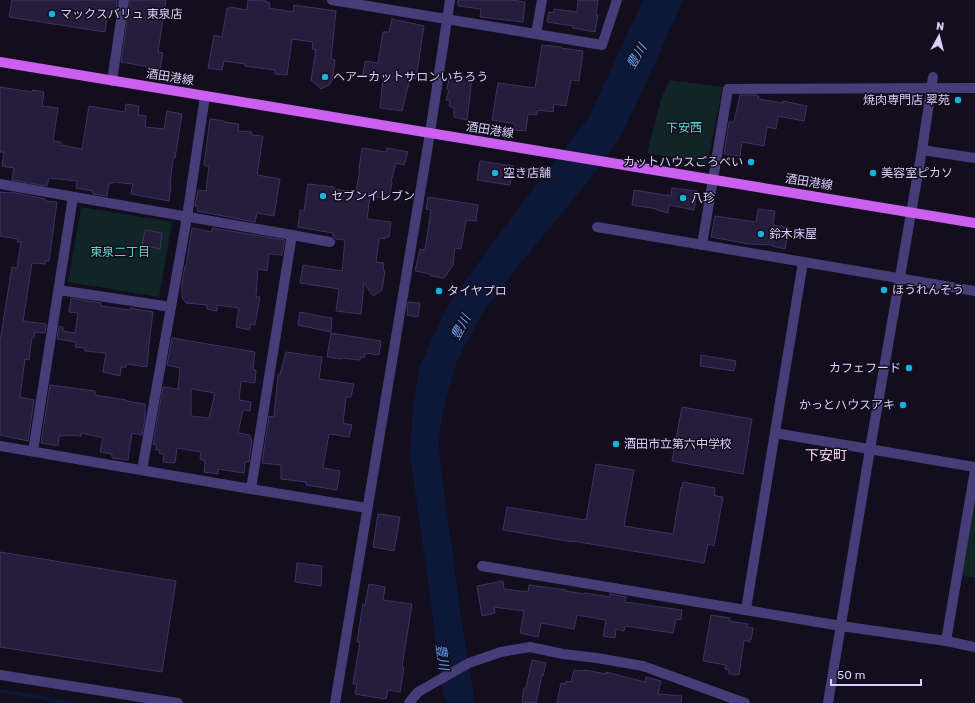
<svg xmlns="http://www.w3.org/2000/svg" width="975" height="703" font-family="Rubik,'Noto Sans JP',sans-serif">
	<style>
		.green { fill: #112526 }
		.water { fill: #0d1737 }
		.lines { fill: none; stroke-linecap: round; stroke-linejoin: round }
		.stream { stroke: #0d1737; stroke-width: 3.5 }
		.building { fill: #261c3c; stroke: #413066; fill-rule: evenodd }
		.minor { stroke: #463d78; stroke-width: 10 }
		.major { stroke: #cb60f0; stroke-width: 10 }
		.poi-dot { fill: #15b4df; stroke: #120e1d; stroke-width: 1.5 }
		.labels { text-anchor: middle; stroke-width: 3; stroke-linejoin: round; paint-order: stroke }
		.poi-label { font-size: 12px; fill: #d9cffa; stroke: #120e1d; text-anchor: start }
		.street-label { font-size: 12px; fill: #d9cffa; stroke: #120e1d }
		.park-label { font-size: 12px; fill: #62d2c4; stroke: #120e1d }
		.water-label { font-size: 13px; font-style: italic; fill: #67a0f0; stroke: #120e1d }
		.quarter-label { font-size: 14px; fill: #fbd0e6; stroke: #120e1d }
	</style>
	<rect width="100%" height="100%" fill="#120e1d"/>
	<g class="green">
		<polygon points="670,80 723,87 707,164 647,153 661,99"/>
		<polygon points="81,207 172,222 159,297 68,282"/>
		<polygon points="975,476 975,578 958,575"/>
	</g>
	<polygon class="water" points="643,0 683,0 647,81 619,140 587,183 520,264 482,314 457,361 443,411 439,439 440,461 463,630 475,703 447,703 443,693 425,559 410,456 413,408 420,365 448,305 515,212 589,117"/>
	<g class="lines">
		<polyline class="stream" points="0,691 72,703"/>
	</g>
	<g class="building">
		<polygon points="12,0 117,0 116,13 108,12 105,32 9,17"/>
		<polygon points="130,0 166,0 158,52 163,53 160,69 121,62"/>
		<polygon points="248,0 266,1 266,2 270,3 269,8 293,12 294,5 336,11 331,59 335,60 332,81 329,85 321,89 311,80 316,50 312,49 313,42 292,39 287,75 275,74 275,70 245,66 245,64 224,61 222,70 208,68 214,35 222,37 227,8 229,9 229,7 247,10"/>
		<polygon points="458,0 512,0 525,2 523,22 480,17 481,9 458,6"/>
		<polygon points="578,0 598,0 596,15 598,15 595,32 573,28 573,26 547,22 549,12 554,13 554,9 577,12"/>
		<polygon points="392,19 424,26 416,79 410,78 402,111 380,108 383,78 363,76 365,61 378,63 383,32 389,32"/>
		<polygon points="542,45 561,47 561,48 583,51 579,81 571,80 566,106 554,104 553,112 538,110 537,115 528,114 526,131 514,130 515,124 492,120 498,83 535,88"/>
		<polygon points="450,74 472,78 467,120 454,117 454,108 449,106 450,101 446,100 449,90 447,89"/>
		<polygon points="0,87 32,92 33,90 44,92 42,106 58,108 53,141 61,142 61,145 82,149 89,106 125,112 126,104 139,106 138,115 146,116 145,127 164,129 167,111 182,114 175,158 173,158 170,185 171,185 169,201 131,194 133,184 113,182 113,183 109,183 107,196 93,194 93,191 76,188 77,181 49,178 47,186 12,180 14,168 2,166 4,152 0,152"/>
		<polygon points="740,95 755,95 759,96 758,99 783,103 783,101 807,106 804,121 778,116 776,129 767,127 764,146 742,142 740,156 724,154 729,122 734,122"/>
		<polygon points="210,119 224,121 224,122 239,124 238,131 252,132 251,135 263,136 257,175 280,179 274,216 257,213 255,222 197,211 198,207 195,206 198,190 206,191 209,166 204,165"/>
		<polygon points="362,148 386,152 387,148 408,152 404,165 396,163 391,181 392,182 389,199 370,196 367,219 391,222 389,237 385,237 385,239 379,238 376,262 384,263 383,270 385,271 382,290 373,296 364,283 361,314 336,311 339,289 300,283 303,265 342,271 345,240 336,239 333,236 333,233 298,227 300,210 304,211 308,184 334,187 334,189 356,192 360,169 359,169"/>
		<polygon points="480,161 513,166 510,185 477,180"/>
		<polygon points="672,188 697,191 694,210 669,205 668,213 657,210 657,209 632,205 634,190 671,196"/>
		<polygon points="0,192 9,193 11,192 45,199 45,201 57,202 49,261 45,261 45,264 32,263 23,321 46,324 45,333 35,332 34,338 32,337 29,360 25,359 20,397 34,400 28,441 0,435 0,341 12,267 17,268 21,242 17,242 18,239 0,236"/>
		<polygon points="428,197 478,205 476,221 466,220 461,249 455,248 453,265 444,278 431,276 430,274 415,271 420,249 425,250 431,210 426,209"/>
		<polygon points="758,209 775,211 773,225 789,228 785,249 772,246 773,245 749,244 711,237 715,216 756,222"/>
		<polygon points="192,228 212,232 212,228 285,240 282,255 269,254 267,271 258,269 256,297 260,297 255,325 250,324 250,330 236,327 239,308 217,305 217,311 207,309 207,305 186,303 182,297 182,284 185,266 186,266"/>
		<polygon points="145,230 162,233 160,249 142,245"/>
		<polygon points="71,298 101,303 101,306 130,310 130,308 153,312 149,344 147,367 127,364 126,367 121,367 120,376 103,372 106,353 85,351 85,348 75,347 76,342 57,339 59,326 63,327 63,331 75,333 78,313 69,312"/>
		<polygon points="408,302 420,303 418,317 407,315"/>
		<polygon points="300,312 324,317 332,318 331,332 298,325"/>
		<polygon points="331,333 381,341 379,355 365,353 364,358 360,357 360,360 341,358 341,359 327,357"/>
		<path d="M172 338 255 352 253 369 256 370 255 383 241 381 239 400 251 402 250 411 243 410 238 433 250 435V439H252L249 462H245L244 473 218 469V474L204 472 205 461 200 459 201 452 177 448 175 463 163 462 164 454 159 453 160 450H156V445L153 444 163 387 178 389 180 368 167 365ZM191 389 215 393 209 418 191 416Z"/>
		<polygon points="286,352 322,357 319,379 354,384 351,397 346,397 343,423 352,425 349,437 329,434 323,468 340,471 337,490 306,485 306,482 281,479 281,465 262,463 269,416 274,417 278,374 280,375"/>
		<polygon points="701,355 736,361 734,371 700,366"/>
		<polygon points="50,385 95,391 95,395 126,400 126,401 145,404 145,419 142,435 132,433 128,460 112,458 112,454 100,452 103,438 81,433 81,436 65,435 64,436 59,436 58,446 41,443"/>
		<polygon points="682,407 752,419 743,474 672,461"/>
		<polygon points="596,464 634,470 624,526 673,534 681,487 682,488 683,482 715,488 714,495 716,495 716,496 723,497 714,546 708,544 704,563 573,541 573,542 503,530 507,507 586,520"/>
		<polygon points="378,514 400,517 394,551 373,547"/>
		<polygon points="0,552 176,581 162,672 0,647"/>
		<polygon points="297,563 322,566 321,586 295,582"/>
		<polygon points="503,581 504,589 528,592 529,585 566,590 566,591 584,594 585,593 610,597 610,594 626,597 625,602 682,610 681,620 676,619 673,633 625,626 624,631 616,629 615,638 603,636 606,620 577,615 574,629 541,623 538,637 520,633 524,611 494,607 495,613 482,616 477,586"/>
		<polygon points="369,584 385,587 383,600 412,604 402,667 404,667 400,692 388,690 386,699 355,694 357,684 353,684 360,642 357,642 363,604 365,605"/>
		<polygon points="711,615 730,618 729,621 748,624 747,627 753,628 751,640 750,639 750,642 744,640 739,675 729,674 729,670 725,669 726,665 703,661"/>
		<polygon points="532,660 546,663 543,676 542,675 536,703 522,702 524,688 526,688"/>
		<polygon points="574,670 581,671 581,670 585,671 585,670 606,674 606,672 645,682 646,677 661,681 658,694 682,696 681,703 557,703 561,683 566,684 566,681 571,682"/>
	</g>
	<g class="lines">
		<g class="minor">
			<polyline points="332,0 602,45 617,0"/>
			<polyline points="536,34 542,0"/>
			<polyline points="112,81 124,0"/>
			<polyline points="922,150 975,158"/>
			<polyline points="0,184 292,235 251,489"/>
			<polyline points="597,227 975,291"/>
			<polyline points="292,235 330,242"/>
			<polyline points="702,245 728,89 975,88"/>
			<polyline points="59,290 171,307"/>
			<polyline points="775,433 975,467"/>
			<polyline points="0,446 251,489 367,508"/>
			<polyline points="33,451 73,197"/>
			<polyline points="142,470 187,217 205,96"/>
			<polyline points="482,566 841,626 946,641 975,647"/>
			<polyline points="746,609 803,262"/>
			<polyline points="946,641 975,470"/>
			<polyline points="0,675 178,703"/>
			<polyline points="335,703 430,133 450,0"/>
			<polyline points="409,703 418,692 469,663 501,652 530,647 563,654 597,658 643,666 745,703"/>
			<polyline points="828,703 870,449 922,150 933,77"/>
		</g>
		<polyline class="major" points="0,62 975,223"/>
	</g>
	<g class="poi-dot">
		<circle cx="52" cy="14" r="4"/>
		<circle cx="325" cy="77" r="4"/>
		<circle cx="958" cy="100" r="4"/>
		<circle cx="751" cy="162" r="4"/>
		<circle cx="495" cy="173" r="4"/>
		<circle cx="873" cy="173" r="4"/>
		<circle cx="323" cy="196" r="4"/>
		<circle cx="683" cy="198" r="4"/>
		<circle cx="761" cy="234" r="4"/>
		<circle cx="884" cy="290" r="4"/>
		<circle cx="439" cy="291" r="4"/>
		<circle cx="909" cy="368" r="4"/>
		<circle cx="903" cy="405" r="4"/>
		<circle cx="616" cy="444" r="4"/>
	</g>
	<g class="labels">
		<g class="poi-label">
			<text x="60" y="18">マックスバリュ 東泉店</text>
			<text x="333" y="81">ヘアーカットサロンいちろう</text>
			<text x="950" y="104" text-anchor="end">焼肉専門店 翠苑</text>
			<text x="743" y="166" text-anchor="end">カットハウスごろべい</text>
			<text x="503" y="177">空き店舗</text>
			<text x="881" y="177">美容室ピカソ</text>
			<text x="331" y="200">セブンイレブン</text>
			<text x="691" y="202">八珍</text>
			<text x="769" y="238">鈴木床屋</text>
			<text x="892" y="294">ほうれんそう</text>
			<text x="447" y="295">タイヤプロ</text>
			<text x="901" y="372" text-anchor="end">カフェフード</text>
			<text x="895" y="409" text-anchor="end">かっとハウスアキ</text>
			<text x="624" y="448">酒田市立第六中学校</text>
		</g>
		<g class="street-label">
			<text transform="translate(170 77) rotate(9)" y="4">酒田港線</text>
			<text transform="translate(490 130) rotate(9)" y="4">酒田港線</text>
			<text transform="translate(809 182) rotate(9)" y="4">酒田港線</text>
		</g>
		<g class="park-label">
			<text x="684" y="132">下安西</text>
			<text x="120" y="256">東泉二丁目</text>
		</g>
		<g class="water-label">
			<text transform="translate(636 56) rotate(-59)" y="5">豊川</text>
			<text transform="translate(460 327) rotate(-62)" y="5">豊川</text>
			<text transform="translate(443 657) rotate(82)" y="5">豊川</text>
		</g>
		<g class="quarter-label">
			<text x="826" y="460">下安町</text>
		</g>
	</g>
	<g transform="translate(939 36) rotate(7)" stroke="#120e1d" stroke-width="3" paint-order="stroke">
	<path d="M0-3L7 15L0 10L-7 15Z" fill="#d9cffa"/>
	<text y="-6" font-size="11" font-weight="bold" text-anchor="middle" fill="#d9cffa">N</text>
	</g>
	<path d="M831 679v6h90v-6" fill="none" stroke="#d9cffa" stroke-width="2"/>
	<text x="837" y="679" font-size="12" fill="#d9cffa" stroke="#120e1d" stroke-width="3" paint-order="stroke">50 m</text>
</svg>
